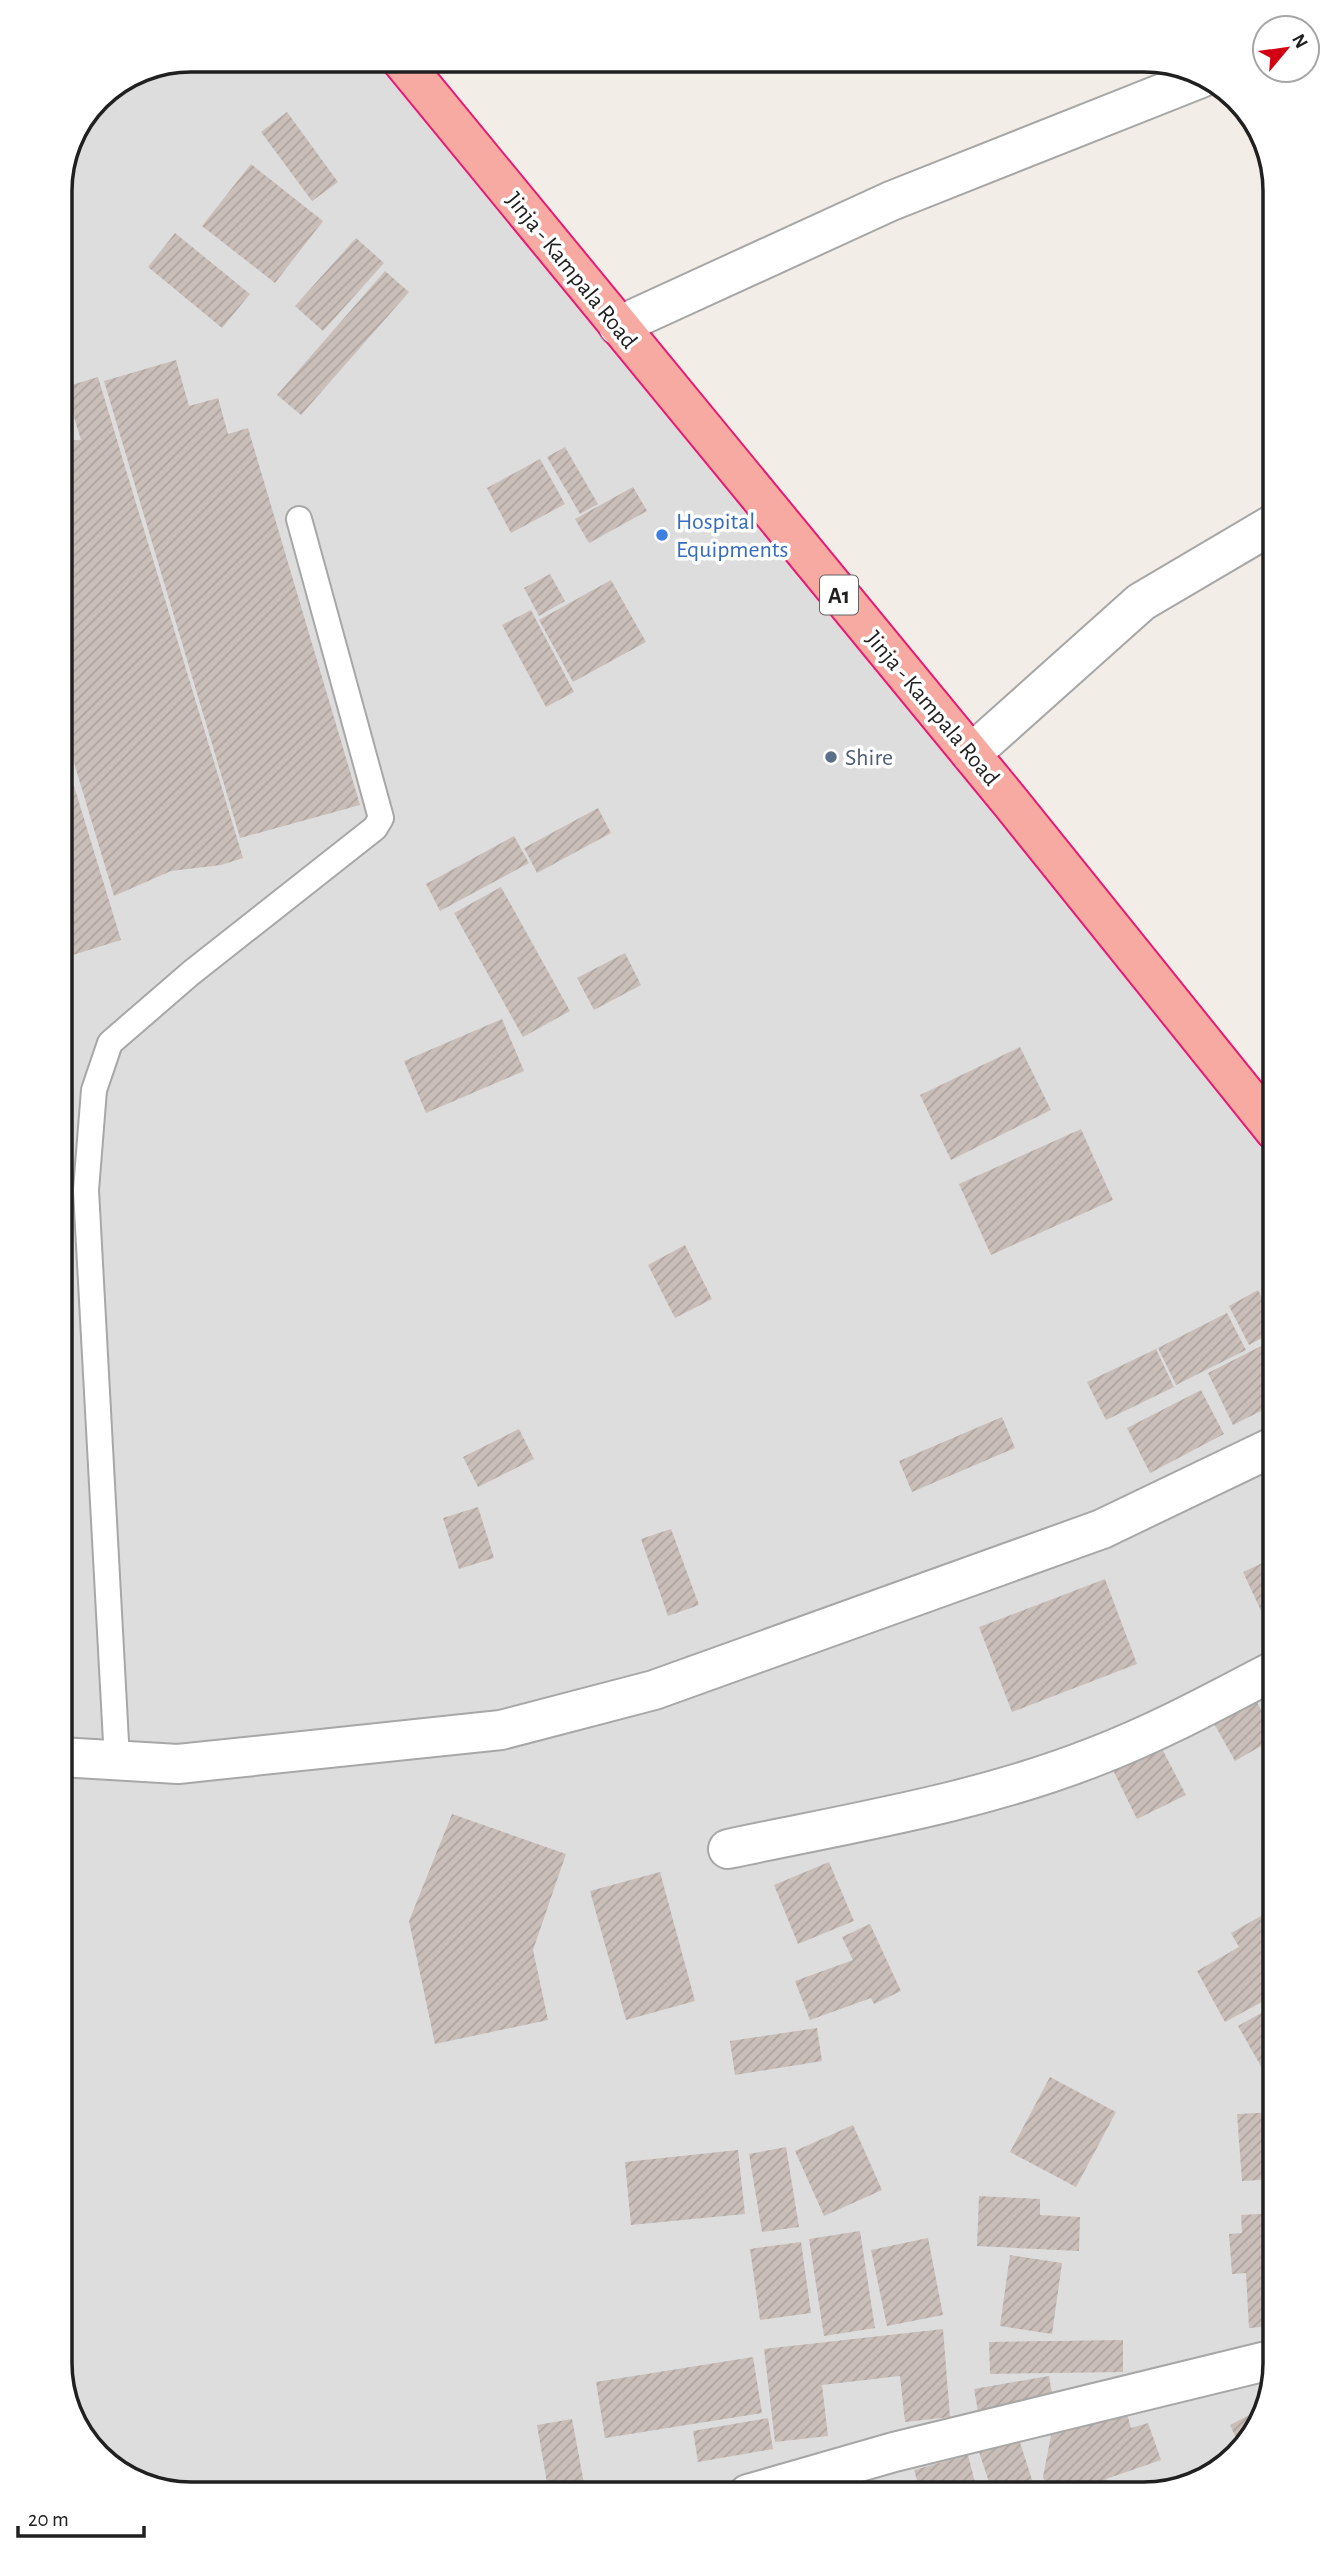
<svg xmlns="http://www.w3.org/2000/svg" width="1335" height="2554" font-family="'Alegreya Sans',sans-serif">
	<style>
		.residential { fill: #dedddd }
		.building { fill: url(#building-hatch) }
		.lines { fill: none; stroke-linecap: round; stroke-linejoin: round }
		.service-casing { stroke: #a7a7a7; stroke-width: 28 }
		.minor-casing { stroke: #a7a7a7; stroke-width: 42 }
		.trunk-casing { stroke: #ea1973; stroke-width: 42 }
		.service { stroke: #fff; stroke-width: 24 }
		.minor { stroke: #fff; stroke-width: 38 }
		.trunk { stroke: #f6aaa1; stroke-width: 38 }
		.shop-dot { fill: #3f7fe0; stroke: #fff; stroke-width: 2.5 }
		.service-dot { fill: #5c6f8a; stroke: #fff; stroke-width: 2.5 }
		.labels { text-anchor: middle; stroke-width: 7; stroke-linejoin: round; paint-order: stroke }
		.shield { fill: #fff; stroke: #636363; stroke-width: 2 }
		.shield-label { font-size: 23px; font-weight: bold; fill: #202020 }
		.street-label { font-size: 24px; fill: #202020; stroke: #fff }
		.shop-label { font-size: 24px; fill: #366cbe; stroke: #fff; text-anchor: start }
		.service-label { font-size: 24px; fill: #4e5e75; stroke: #fff; text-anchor: start }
		.rim { fill: none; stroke: #202020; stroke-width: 3.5 }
	</style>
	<defs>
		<pattern id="building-hatch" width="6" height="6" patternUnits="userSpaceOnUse" patternTransform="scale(1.75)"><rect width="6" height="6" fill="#cabeb9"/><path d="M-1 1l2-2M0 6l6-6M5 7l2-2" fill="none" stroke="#ada39f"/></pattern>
	</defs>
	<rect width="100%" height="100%" fill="#f2ede6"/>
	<polygon class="residential" points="191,60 401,60 1275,1131 1275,2364 1253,2436 1194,2485 1144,2494 183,2494 118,2472 69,2413 60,2363 60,183 98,98 141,69"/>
	<g class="building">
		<polygon points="287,112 338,182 312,201 261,132"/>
		<polygon points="251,164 323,221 275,283 202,226"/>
		<polygon points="175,233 250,294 222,328 148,267"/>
		<polygon points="356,238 384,263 323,331 295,306"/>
		<polygon points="385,271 409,292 301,415 277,395"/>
		<polygon points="176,360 189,406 218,398 228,434 248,428 360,805 240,838 104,381"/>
		<polygon points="98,377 243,858 221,865 171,871 114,896 60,716 60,441 81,440 65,387"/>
		<polygon points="565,447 598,504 580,514 547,457"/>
		<polygon points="540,459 565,504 511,533 487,488"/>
		<polygon points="633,487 647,511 589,543 575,519"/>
		<polygon points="550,574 565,601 539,616 524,588"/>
		<polygon points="611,580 646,642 573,682 539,620"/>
		<polygon points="531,610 574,692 546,707 502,625"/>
		<polygon points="60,740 121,940 60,959"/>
		<polygon points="598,808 611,833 537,873 524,848"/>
		<polygon points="514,836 529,863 440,911 426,884"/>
		<polygon points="501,887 570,1011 523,1037 454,913"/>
		<polygon points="625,953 641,985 594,1010 577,978"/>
		<polygon points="502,1019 524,1071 426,1113 404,1061"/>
		<polygon points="1020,1047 1051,1110 951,1160 920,1095"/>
		<polygon points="1081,1129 1113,1200 991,1255 959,1184"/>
		<polygon points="685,1245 712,1299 675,1318 648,1265"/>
		<polygon points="1258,1290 1275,1324 1275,1331 1249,1345 1229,1306"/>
		<polygon points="1227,1313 1246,1350 1176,1385 1158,1348"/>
		<polygon points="1265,1344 1275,1365 1275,1404 1233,1425 1208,1373"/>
		<polygon points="1156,1349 1174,1387 1106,1420 1087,1382"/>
		<polygon points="1201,1390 1224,1434 1150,1473 1127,1428"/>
		<polygon points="1002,1417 1015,1448 912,1492 899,1461"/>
		<polygon points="519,1429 534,1459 478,1487 463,1457"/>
		<polygon points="478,1507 494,1558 459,1569 443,1518"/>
		<polygon points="671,1529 699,1605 668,1616 641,1539"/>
		<polygon points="1275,1557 1275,1624 1269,1628 1243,1572"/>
		<polygon points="1105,1579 1137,1664 1012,1712 979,1627"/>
		<polygon points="1250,1690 1275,1734 1275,1738 1235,1761 1208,1713"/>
		<polygon points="1157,1739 1186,1795 1137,1819 1109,1762"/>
		<polygon points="452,1814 566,1854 533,1950 548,2020 435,2044 409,1921"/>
		<polygon points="1275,1834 1275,1870 1261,1842"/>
		<polygon points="829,1862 854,1921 798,1944 774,1885"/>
		<polygon points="660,1872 695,2001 626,2020 590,1891"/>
		<polygon points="1275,1908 1275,1995 1225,2022 1197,1971 1239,1947 1231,1933"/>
		<polygon points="870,1924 901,1991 874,2004 871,1998 810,2020 795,1981 853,1960 842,1937"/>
		<polygon points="1275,2005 1275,2082 1271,2084 1238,2026"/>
		<polygon points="817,2028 822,2061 735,2075 730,2041"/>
		<polygon points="1050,2077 1116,2112 1076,2187 1010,2152"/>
		<polygon points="1275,2112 1275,2179 1242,2181 1237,2114"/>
		<polygon points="853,2125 882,2190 824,2216 795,2151"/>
		<polygon points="786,2147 799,2227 762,2232 749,2154"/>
		<polygon points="738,2150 745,2214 631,2225 625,2162"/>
		<polygon points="979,2196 1040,2199 1040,2215 1080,2217 1079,2251 977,2246"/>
		<polygon points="1275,2213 1275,2326 1249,2328 1246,2273 1232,2274 1229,2234 1242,2233 1241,2215"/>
		<polygon points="860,2231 875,2328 824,2336 809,2239"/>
		<polygon points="928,2238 943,2315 887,2326 871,2250"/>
		<polygon points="801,2242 811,2313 760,2320 750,2249"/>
		<polygon points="1010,2255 1062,2263 1052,2334 1000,2326"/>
		<polygon points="943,2329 950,2417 905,2422 900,2376 822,2385 828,2436 775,2442 764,2349"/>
		<polygon points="1123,2340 1123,2372 990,2374 989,2342"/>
		<polygon points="753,2357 762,2413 605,2438 596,2382"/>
		<polygon points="1049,2376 1054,2405 979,2417 974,2389"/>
		<polygon points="1124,2403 1131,2428 1148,2423 1161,2460 1106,2479 1108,2485 1119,2481 1124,2494 1050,2494 1043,2477 1053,2425"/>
		<polygon points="1261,2409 1253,2436 1240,2447 1230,2425"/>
		<polygon points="768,2418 773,2449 698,2462 693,2431"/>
		<polygon points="572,2419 586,2494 549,2494 537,2425"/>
		<polygon points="1017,2433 1034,2486 1006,2494 993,2494 977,2446"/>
		<polygon points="968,2455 978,2494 921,2494 914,2470"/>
	</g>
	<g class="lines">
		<defs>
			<polyline id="service" points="117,1760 86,1190 94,1090 110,1043 191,973 375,828 381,818 299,519"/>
			<g id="minor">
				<polyline points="618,326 891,201 1201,78"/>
				<polyline points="971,754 1141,602 1275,523"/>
				<polyline points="60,1757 178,1764 501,1730 654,1690 1102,1529 1275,1446"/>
				<path d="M728 1849C850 1823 977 1803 1094 1757 1157 1733 1216 1701 1275 1670"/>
				<polyline points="748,2494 894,2452 1275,2359"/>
			</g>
			<polyline id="trunk" points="401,60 1012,804 1275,1131"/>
		</defs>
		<use href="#service" class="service-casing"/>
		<use href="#minor" class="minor-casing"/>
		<use href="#trunk" class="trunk-casing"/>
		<use href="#service" class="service"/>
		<use href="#minor" class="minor"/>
		<use href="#trunk" class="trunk"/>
	</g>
	<circle class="shop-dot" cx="662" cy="535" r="7"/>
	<circle class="service-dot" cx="831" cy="757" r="7"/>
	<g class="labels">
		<rect class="shield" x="820" y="575.5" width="38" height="39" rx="5"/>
		<g class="shield-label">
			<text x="839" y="603">A1</text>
		</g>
		<g class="street-label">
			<text transform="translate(572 270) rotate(51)" y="8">Jinja - Kampala Road</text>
			<text transform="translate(933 708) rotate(50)" y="8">Jinja - Kampala Road</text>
		</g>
		<g class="shop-label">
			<text x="676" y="529">Hospital<tspan x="676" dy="28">Equipments</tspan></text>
		</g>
		<g class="service-label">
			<text x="845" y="765">Shire</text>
		</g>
	</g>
	<path d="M0 0H1335V2554H0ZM191 72H1144A119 119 0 0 1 1263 191V2363A119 119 0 0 1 1144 2482H191A119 119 0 0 1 72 2363V191A119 119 0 0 1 191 72Z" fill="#fff" fill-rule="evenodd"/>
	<path class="rim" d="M191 72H1144A119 119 0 0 1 1263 191V2363A119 119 0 0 1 1144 2482H191A119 119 0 0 1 72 2363V191A119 119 0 0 1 191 72Z"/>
	<g transform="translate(1286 49) rotate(61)"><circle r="33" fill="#ffffff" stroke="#a6a6a6" stroke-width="2"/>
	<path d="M0-5L12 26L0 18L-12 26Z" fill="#d10013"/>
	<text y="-10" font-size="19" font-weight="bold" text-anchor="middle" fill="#202020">N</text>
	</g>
	<path d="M18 2526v10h126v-10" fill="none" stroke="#202020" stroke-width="3.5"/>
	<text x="28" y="2526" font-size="21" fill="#202020" stroke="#ffffff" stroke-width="5" paint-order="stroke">20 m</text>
</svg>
